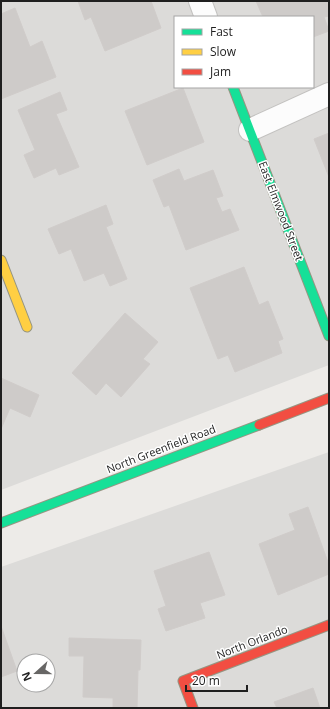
<svg xmlns="http://www.w3.org/2000/svg" width="330" height="709" font-family="'Open Sans',sans-serif">
	<style>
		.residential { fill: #dcdbd9; fill-rule: evenodd }
		.building { fill: #cecbc9; stroke: #d0ccca }
		.lines { fill: none; stroke-linecap: round; stroke-linejoin: round }
		.street-casing { stroke: #c3c2c0; stroke-width: 24 }
		.fast-casing { stroke: #959582; stroke-width: 11 }
		.slow-casing { stroke: #959582; stroke-width: 11 }
		.jam-casing { stroke: #959582; stroke-width: 11 }
		.street { stroke: #fcfcfc; stroke-width: 22 }
		.fast { stroke: #16e098; stroke-width: 9 }
		.slow { stroke: #ffcf43; stroke-width: 9 }
		.jam { stroke: #f24e42; stroke-width: 9 }
		.labels { text-anchor: middle; stroke-width: 3; stroke-linejoin: round; paint-order: stroke }
		.street-label { font-size: 11px; fill: #1f1f1f; stroke: #fff }
	</style>
	<rect width="100%" height="100%" fill="#edebe8"/>
	<g class="residential">
		<path d="M1 1H329V365L1 490ZM175 17H313V87H175Z"/>
		<path d="M329 452V708H1V567ZM24 661H48V685H24Z"/>
	</g>
	<g class="building">
		<polygon points="78,1 151,1 161,28 105,51 91,17 85,20"/>
		<polygon points="256,1 327,1 329,7 329,16 324,17 329,31 313,37 313,17 263,17"/>
		<polygon points="15,8 30,47 42,41 56,77 1,99 1,14"/>
		<polygon points="183,88 204,142 147,165 125,111"/>
		<polygon points="60,92 67,110 56,114 79,167 59,175 56,168 34,178 24,155 35,150 18,110"/>
		<polygon points="329,133 329,177 314,139"/>
		<polygon points="179,169 184,181 213,170 223,196 216,198 222,212 230,209 239,230 186,250 169,205 164,207 153,180"/>
		<polygon points="106,205 113,224 106,227 127,279 110,286 104,273 84,281 71,249 59,254 48,229"/>
		<polygon points="244,267 259,305 268,301 283,339 278,341 282,353 235,372 228,355 218,359 190,288"/>
		<polygon points="125,313 158,342 143,359 150,364 121,397 106,383 96,395 72,373"/>
		<polygon points="1,378 39,395 30,417 10,408 1,429"/>
		<polygon points="308,507 329,565 329,574 278,595 259,544 295,530 289,514"/>
		<polygon points="209,552 225,595 200,603 205,618 166,631 158,609 166,606 154,571"/>
		<polygon points="1,626 17,671 1,677"/>
		<polygon points="69,638 141,640 140,670 138,670 137,708 113,708 113,698 83,697 84,656 69,656"/>
		<polygon points="313,688 320,708 277,708 274,702"/>
	</g>
	<g class="lines">
		<defs>
			<g id="street">
				<polyline points="200,1 206,17"/>
				<polyline points="250,130 329,94"/>
			</g>
			<g id="fast">
				<polyline points="233,87 329,336"/>
				<polyline points="1,523 259,425"/>
			</g>
			<polyline id="slow" points="1,260 27,327"/>
			<g id="jam">
				<polyline points="259,425 329,398"/>
				<polyline points="193,708 183,681 329,625"/>
			</g>
		</defs>
		<use href="#street" class="street-casing"/>
		<use href="#fast" class="fast-casing"/>
		<use href="#slow" class="slow-casing"/>
		<use href="#jam" class="jam-casing"/>
		<use href="#street" class="street"/>
		<use href="#fast" class="fast"/>
		<use href="#slow" class="slow"/>
		<use href="#jam" class="jam"/>
	</g>
	<g class="labels">
		<g class="street-label">
			<text transform="translate(281 211) rotate(69)" y="4">East Elmwood Street</text>
			<text transform="translate(161 449) rotate(-21)" y="4">North Greenfield Road</text>
			<text transform="translate(252 642) rotate(-21)" y="4">North Orlando</text>
		</g>
	</g>
	<rect width="330" height="709" fill="none" stroke="#1f1f1f" stroke-width="4"/>
	<rect x="174" y="16" width="140" height="72" fill="#ffffff" stroke="#a5a5a5"/>
	<rect x="182" y="29" width="20" height="6" fill="#16e098" stroke="#a5a5a5"/>
	<text x="210" y="36" font-size="12" fill="#1f1f1f">Fast</text>
	<rect x="182" y="49" width="20" height="6" fill="#ffcf43" stroke="#a5a5a5"/>
	<text x="210" y="56" font-size="12" fill="#1f1f1f">Slow</text>
	<rect x="182" y="69" width="20" height="6" fill="#f24e42" stroke="#a5a5a5"/>
	<text x="210" y="76" font-size="12" fill="#1f1f1f">Jam</text>
	<g transform="translate(36 673) rotate(249)"><circle r="19" fill="#ffffff" stroke="#a5a5a5"/>
	<path d="M0-3L7 15L0 10L-7 15Z" fill="#676665"/>
	<text y="-6" font-size="11" font-weight="bold" text-anchor="middle" fill="#1f1f1f">N</text>
	</g>
	<path d="M186 685v6h61v-6" fill="none" stroke="#1f1f1f" stroke-width="2"/>
	<text x="192" y="685" font-size="12" fill="#1f1f1f" stroke="#ffffff" stroke-width="3" paint-order="stroke">20 m</text>
</svg>
